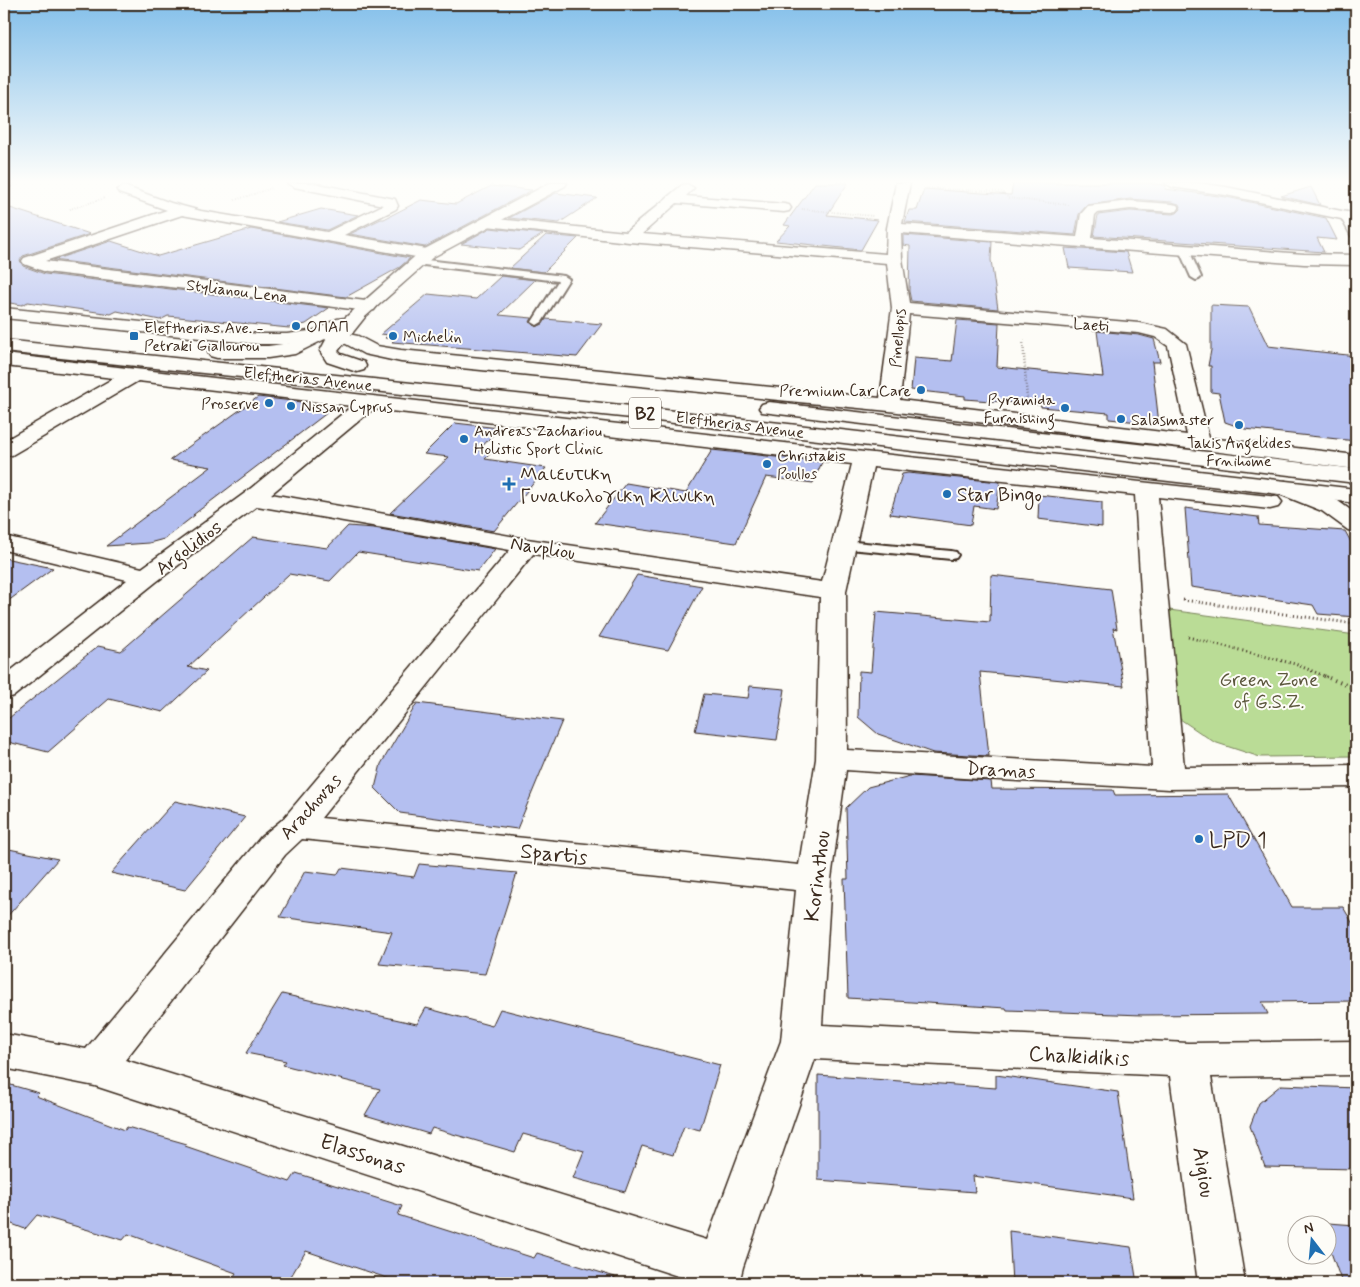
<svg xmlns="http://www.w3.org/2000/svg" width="1360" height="1287" font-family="Mynerve,sans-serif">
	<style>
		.green { fill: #badc96; stroke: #7a835a }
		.building { fill: #b4bff0; stroke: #3b2a1e }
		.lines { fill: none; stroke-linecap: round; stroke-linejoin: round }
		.service-casing { stroke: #3b2a1e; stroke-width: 4 }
		.minor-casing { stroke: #3b2a1e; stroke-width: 3 }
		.tertiary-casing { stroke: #3b2a1e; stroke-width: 3 }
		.trunk-casing { stroke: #3b2a1e; stroke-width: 3 }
		.path-far3 { stroke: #3b2a1e; stroke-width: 2; stroke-dasharray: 0.5 2; stroke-linecap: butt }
		.path-far2 { stroke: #3b2a1e; stroke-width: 2.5; stroke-dasharray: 0.5 2.5; stroke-linecap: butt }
		.path-far1 { stroke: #3b2a1e; stroke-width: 3; stroke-dasharray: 1 3; stroke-linecap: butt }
		.path { stroke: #3b2a1e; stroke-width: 4; stroke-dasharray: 1 4.5; stroke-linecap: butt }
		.service { fill: #fdfcf7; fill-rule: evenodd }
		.minor { fill: #fdfcf7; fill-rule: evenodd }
		.tertiary { fill: #fdfcf7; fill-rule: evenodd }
		.trunk { fill: #fdfcf7; fill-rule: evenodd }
		.poi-dot { fill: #1f6fb2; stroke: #fdfcf7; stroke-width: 2 }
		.labels { text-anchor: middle; stroke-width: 4; stroke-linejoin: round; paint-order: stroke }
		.far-street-label { font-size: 16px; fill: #3b2a1e; stroke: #fdfcf7 }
		.far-poi-label { font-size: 16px; fill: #3b2a1e; stroke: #fdfcf7; text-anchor: start }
		.shield { fill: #fdfcf7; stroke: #75695f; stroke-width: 1 }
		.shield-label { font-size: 18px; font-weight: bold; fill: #3b2a1e }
		.poi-label { font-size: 19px; fill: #3b2a1e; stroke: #fdfcf7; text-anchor: start }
		.street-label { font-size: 19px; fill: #3b2a1e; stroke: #fdfcf7 }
		.park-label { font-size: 19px; fill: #5b563c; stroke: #fdfcf7 }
		.near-poi-label { font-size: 22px; fill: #3b2a1e; stroke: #fdfcf7; text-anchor: start }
		.near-street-label { font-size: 22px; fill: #3b2a1e; stroke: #fdfcf7 }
	</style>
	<rect width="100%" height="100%" fill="#fdfcf7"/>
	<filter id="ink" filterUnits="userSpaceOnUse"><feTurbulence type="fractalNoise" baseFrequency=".02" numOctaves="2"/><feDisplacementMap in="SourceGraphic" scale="10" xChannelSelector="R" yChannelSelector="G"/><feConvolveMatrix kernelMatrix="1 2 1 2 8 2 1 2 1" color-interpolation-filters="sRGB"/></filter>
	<g filter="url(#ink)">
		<polygon class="green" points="1169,610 1356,635 1356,756 1260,757 1214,742 1180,719 1166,689"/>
		<g class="building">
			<polygon points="815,183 848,183 827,215 878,220 861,250 776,241 790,226 784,225"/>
			<polygon points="1013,183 1146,183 1164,185 1166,186 1165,189 1226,197 1326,218 1337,240 1317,238 1324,252 1094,236 1098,215 1130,211 1172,214 1177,213 1181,209 1179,204 1172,202 1130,199 1087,205 1079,214 1075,235 905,222 909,210 917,210 924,189 1011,195"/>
			<polygon points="491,186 532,190 425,247 350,234 381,219 384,219 421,200 456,204"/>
			<polygon points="1311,187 1320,205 1281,196"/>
			<polygon points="556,193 597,198 559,223 509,218"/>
			<polygon points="4,206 90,234 23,256 20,260 23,266 45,274 329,308 306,324 289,328 168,316 160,320 117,311 111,314 28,302 22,305 4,302"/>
			<polygon points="321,209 358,215 327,230 277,222"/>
			<polygon points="490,228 543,234 519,250 461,244"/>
			<polygon points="251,229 410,258 400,267 346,297 53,260 111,241 158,256"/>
			<polygon points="546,235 578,238 544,272 510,268"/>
			<polygon points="903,235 992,242 991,260 998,309 911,301 909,291 910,246 903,245"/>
			<polygon points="1065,248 1126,252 1132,272 1069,268"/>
			<polygon points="501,276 535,280 499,315 532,318 530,322 536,327 543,324 546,319 602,324 577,357 392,342 395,339 385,338 389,335 381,334 428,294 476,299"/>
			<polygon points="1211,305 1249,307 1268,346 1356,356 1356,441 1245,429 1225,422 1219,393 1211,392 1211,366 1208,366 1211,350"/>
			<polygon points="957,320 999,323 997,367 1103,377 1097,331 1139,335 1154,339 1160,362 1152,362 1159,424 1109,419 1109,413 1041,407 1041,405 965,399 965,396 911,390 914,358 952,361"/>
			<polygon points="258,397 336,406 193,515 195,515 164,539 149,543 106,546 211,467 170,460"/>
			<polygon points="455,423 499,428 479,450 492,452 485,459 546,468 494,531 390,513 449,457 424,454"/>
			<polygon points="712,450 822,462 813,483 766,477 736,543 595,523 626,483 686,493"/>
			<polygon points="908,473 1000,482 996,509 974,506 971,525 890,514 902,474"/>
			<polygon points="1039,495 1102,502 1102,527 1038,519"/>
			<polygon points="1185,508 1258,517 1259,525 1345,531 1356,551 1356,617 1318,614 1313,605 1191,587"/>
			<polygon points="348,526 374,528 495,549 478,571 358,552 330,581 289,574 188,667 207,671 163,712 109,699 48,752 4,741 4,722 98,646 121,651 253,537 327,548"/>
			<polygon points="4,558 53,568 4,604"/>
			<polygon points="637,575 702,586 668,650 599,637"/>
			<polygon points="991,575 1111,589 1117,629 1113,628 1124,686 980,672 989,756 933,753 878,734 858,717 859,671 871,672 876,612 990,622"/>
			<polygon points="750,686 785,689 777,740 695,731 704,694 748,698"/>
			<polygon points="417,703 562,721 517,829 400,813 375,788 381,764"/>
			<polygon points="910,776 991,781 992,789 1113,790 1115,795 1228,794 1292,907 1343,907 1356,929 1356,1001 1262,1002 1268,1014 1142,1015 1007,1010 1006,1008 848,998 844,879 848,879 846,808 868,787"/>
			<polygon points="175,801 245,817 185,890 111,873"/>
			<polygon points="4,848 58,859 4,920"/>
			<polygon points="419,864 517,873 485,974 379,964 392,932 280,917 305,871 337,875 341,868 414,877"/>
			<polygon points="282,994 417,1024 426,1008 492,1026 500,1009 720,1065 700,1130 684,1126 673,1155 642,1146 625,1192 573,1178 584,1151 523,1134 515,1152 432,1128 429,1134 365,1115 380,1089 283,1065 286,1061 246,1053"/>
			<polygon points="818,1075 996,1088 996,1075 1118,1092 1133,1198 973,1176 975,1192 818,1180"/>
			<polygon points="4,1083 39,1093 36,1096 125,1130 127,1127 187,1144 185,1146 290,1182 296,1173 402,1206 398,1215 534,1258 537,1253 615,1277 614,1283 402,1283 306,1251 287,1283 230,1283 236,1273 128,1234 123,1240 37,1215 25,1229 4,1221"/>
			<polygon points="1281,1085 1356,1088 1356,1169 1265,1167 1250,1126 1259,1103"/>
			<polygon points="1328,1223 1356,1225 1356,1283 1342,1283 1328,1244"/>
			<polygon points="1009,1231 1131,1247 1137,1283 1012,1283"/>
		</g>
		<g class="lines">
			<defs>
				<g id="service">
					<polygon points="1184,247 1189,250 1201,277 1199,279 1196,280 1191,277 1179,250"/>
					<polygon points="418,259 564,276 569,279 542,322 537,325 532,322 558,281 415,264 415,260"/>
					<polygon points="844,541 951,551 956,552 958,555 956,558 951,559 839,548 837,545 839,542"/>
				</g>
				<g id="minor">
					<polygon points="4,183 13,183 11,186 4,187"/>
					<polygon points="287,183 313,183 395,199 398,206 396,209 344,235 427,249 433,251 435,254 433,257 427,259 182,215 45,261 374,302 377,306 374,310 368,311 46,272 24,264 22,261 24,258 167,210 119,193 117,190 124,186 171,203 201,211 327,232 383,205 294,187"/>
					<path d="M896 183H910L902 224 1077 237 1081 214 1088 206 1130 201 1172 204 1177 205 1179 208 1177 211 1172 212 1130 209 1097 213 1095 215 1092 238 1304 254 1356 255V265L1304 264 901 233 902 259 909 303 1139 323 1167 329 1186 344 1209 438 1356 455V469L889 411 401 362 364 354 346 344 324 339 287 344H259L4 318V308L259 334H287L324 329 358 336 377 346 401 350 880 398 892 308 887 263 629 242 487 226 482 225 480 222 482 219 487 218 626 232 682 185 687 184 694 188 686 196 784 204 789 205 791 208 789 211 784 212 677 203 642 234 886 254 887 228ZM909 314 1139 333 1155 337 1168 346 1187 435 900 400Z"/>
					<polygon points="1347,212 1352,213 1356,220 1356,237 1351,236 1340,216 1342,213"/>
					<path d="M4 354 864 452 1278 497 1282 502 1278 507 1270 509 1158 497 1184 767 1356 765V787L1169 789 963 778 846 770 831 879 822 1025 1188 1043 1356 1041V1075L1211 1077 1245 1283H1198L1170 1076 815 1059 743 1267 739 1283H693V1281L95 1086 4 1068V1034L86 1049 261 837 283 819 510 550 257 506 156 582 14 696 4 699V676L127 580 4 550V536L142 568 245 493 352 406 138 381 12 455 4 456V441L114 378 4 366ZM373 409 852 464 822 582 527 539 271 494ZM873 467 1135 495 1152 767 847 750 846 591ZM533 554 820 597 816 759 799 865 321 818ZM302 839 796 890 781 1041 707 1240 125 1060 285 855Z"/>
					<polygon points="1285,481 1338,501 1356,514 1356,532 1348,530 1322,511 1277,493 1274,488 1277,483"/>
				</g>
				<g id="tertiary">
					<polygon points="550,183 567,183 565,186 433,257 365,317 338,351 341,354 364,362 366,366 364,370 357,372 327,362 320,351 327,338 295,354 268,358 217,358 210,356 208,352 210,348 217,346 268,346 290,343 337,319 345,318 421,251"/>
					<polygon points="1165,183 1198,183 1226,187 1356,214 1356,222 1226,195 1172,187"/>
				</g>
				<g id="trunk">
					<polygon points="4,340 631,406 1356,489 1356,503 631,418 4,352"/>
					<polygon points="769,402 1356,469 1356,483 762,412 759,408 762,404"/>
				</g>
			</defs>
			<use href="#service" class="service-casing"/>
			<use href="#minor" class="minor-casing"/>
			<use href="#tertiary" class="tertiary-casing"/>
			<use href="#trunk" class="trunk-casing"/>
			<g class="path-far3">
				<polyline points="926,188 1002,192 1008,198 1069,205"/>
				<polyline points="235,200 272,188"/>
				<polyline points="70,209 105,198"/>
				<polyline points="802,209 873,216"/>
			</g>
			<polyline class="path-far2" points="1023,340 1027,399"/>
			<g class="path-far1">
				<polyline points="1183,600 1356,624"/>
				<polyline points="1188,637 1295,664 1327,677"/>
			</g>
			<polyline class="path" points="1324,676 1356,689"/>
			<use href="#service" class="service"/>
			<use href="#minor" class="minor"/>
			<use href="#tertiary" class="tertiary"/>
			<use href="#trunk" class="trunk"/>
		</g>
	</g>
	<linearGradient id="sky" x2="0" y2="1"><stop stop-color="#83bfea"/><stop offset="0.5" stop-color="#fefefb"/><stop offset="1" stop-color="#fefefb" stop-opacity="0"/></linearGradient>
	<rect width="1360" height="363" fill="url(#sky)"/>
	<g class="poi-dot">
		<circle cx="296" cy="326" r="5"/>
		<rect x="129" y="331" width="10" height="10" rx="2.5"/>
		<circle cx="393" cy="336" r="5"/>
		<circle cx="921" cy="390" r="5"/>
		<circle cx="269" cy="403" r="5"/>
		<circle cx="291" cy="406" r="5"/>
		<circle cx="1065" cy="408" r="5"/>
		<circle cx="1121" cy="419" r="5"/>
		<circle cx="1239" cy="425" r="5"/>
		<circle cx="464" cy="439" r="5"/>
		<circle cx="767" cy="464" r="5"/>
		<path d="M506.5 476.5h5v5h5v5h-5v5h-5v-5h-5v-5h5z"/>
		<circle cx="947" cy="494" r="5"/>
		<circle cx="1199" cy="839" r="5"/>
	</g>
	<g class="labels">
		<g class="far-street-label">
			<text transform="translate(237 290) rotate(7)" y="6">Stylianou Lena</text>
			<text transform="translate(1091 324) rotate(5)" y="6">Laeti</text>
			<text transform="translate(897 338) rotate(-85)" y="6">Pinellopis</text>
			<text transform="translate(308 378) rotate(6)" y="6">Eleftherias Avenue</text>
			<text transform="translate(740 424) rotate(7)" y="6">Eleftherias Avenue</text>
		</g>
		<g class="far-poi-label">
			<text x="306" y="332">ΟΠΑΠ</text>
			<text x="144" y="333">Eleftherias Ave. -<tspan x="144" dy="18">Petraki Giallourou</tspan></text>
			<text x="403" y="342">Michelin</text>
			<text x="911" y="396" text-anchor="end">Premium Car Care</text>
			<text x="1055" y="405" text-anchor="end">Pyramida<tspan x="1055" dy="18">Furnishing</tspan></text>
			<text x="259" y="409" text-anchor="end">Proserve</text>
			<text x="301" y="412">Nissan Cyprus</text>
			<text x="1131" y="425">Salasmaster</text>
			<text x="474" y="436">Andreas Zachariou<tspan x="474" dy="18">Holistic Sport Clinic</tspan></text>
			<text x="1239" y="448" text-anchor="middle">Takis Angelides<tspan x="1239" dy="18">Frnihome</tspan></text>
			<text x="777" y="461">Christakis<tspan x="777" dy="18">Poullos</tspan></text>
		</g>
		<rect class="shield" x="629" y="397.5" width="32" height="31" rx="4"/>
		<g class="shield-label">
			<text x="645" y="419">B2</text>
		</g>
		<g class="poi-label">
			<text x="520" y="480">Μαιευτικη<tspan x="520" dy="22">Γυναικολογικη Κλινικη</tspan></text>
			<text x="957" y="501">Star Bingo</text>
		</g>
		<g class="street-label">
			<text transform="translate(188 547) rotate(-37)" y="7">Argolidios</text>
			<text transform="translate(543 547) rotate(9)" y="7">Navpliou</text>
			<text transform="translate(1001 769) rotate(3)" y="7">Dramas</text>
			<text transform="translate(310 806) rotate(-48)" y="7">Arachovas</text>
		</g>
		<g class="park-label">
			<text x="1269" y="686">Green Zone<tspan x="1269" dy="22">of G.S.Z.</tspan></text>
		</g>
		<g class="near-poi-label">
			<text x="1209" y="847">LPD 1</text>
		</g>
		<g class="near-street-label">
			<text transform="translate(554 853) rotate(6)" y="8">Spartis</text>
			<text transform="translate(816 876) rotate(-83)" y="8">Korinthou</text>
			<text transform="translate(1079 1055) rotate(3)" y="8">Chalkidikis</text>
			<text transform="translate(363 1153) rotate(18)" y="8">Elassonas</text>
			<text transform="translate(1205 1172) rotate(81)" y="8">Aigiou</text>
		</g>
	</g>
	<rect width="1360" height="1287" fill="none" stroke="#fdfcf7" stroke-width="20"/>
	<rect x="10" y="10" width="1340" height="1267" fill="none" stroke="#3b2a1e" stroke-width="2" filter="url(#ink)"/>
	<g transform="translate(1312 1240) rotate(344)"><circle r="24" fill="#fdfcf7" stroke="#afa8a0"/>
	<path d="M0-4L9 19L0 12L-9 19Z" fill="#1f6fb2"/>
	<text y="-8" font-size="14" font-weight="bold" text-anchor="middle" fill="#3b2a1e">N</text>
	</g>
</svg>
